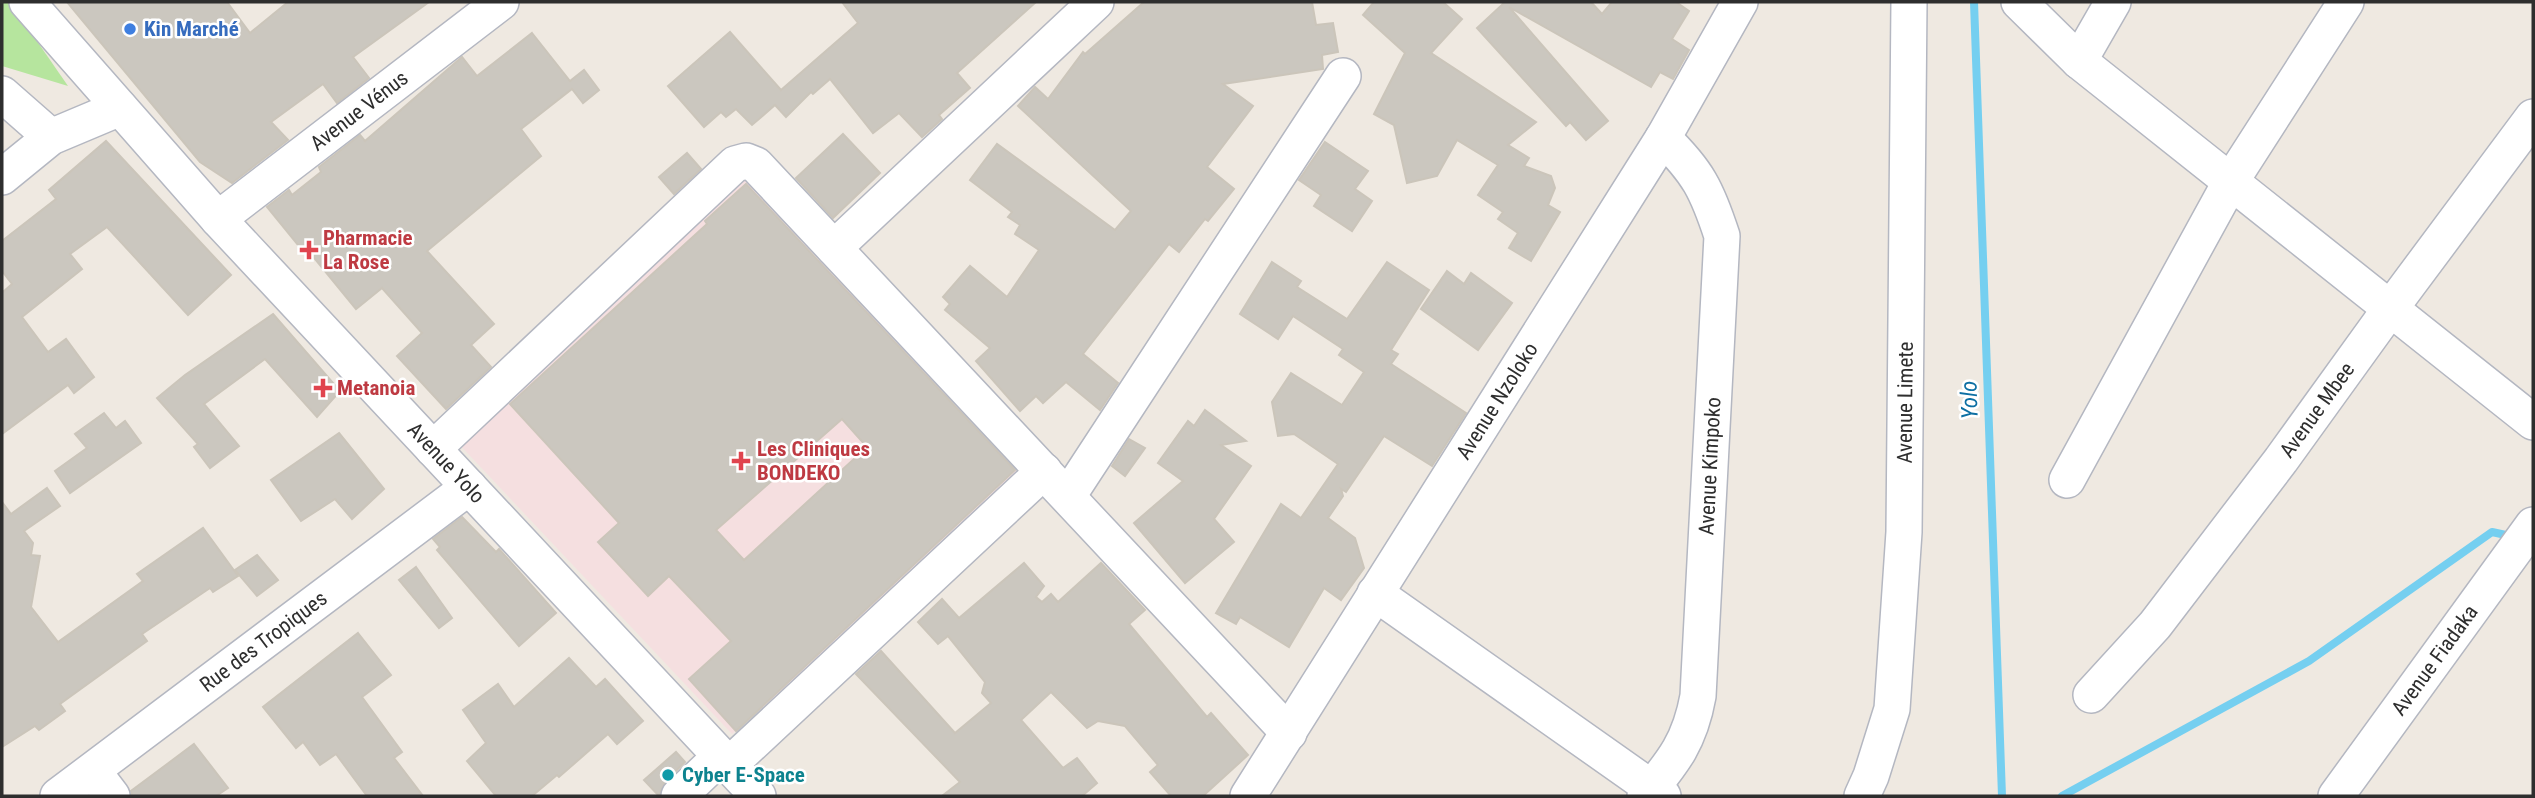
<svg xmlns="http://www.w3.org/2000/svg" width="2535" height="798" font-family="'Roboto Condensed',sans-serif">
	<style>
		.medical { fill: #f5dfe0 }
		.green { fill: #b6e59e }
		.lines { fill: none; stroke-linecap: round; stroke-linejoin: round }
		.stream { stroke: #75cff0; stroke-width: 8 }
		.building { fill: #cbc7bf; stroke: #cbc5ba; stroke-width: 2; fill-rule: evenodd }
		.minor-casing { stroke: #b4b7c1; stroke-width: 38 }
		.minor { stroke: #fff; stroke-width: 35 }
		.shop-dot { fill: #3f7fe0; stroke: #fff; stroke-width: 2.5 }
		.health-dot { fill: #e0444e; stroke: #fff; stroke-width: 2.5 }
		.culture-dot { fill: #0f9aa8; stroke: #fff; stroke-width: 2.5 }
		.labels { text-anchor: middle; stroke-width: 5; stroke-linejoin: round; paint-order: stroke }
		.shop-label { font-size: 21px; font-weight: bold; fill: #366cbe; stroke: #fff; text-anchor: start }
		.street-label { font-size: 21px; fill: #2e2e2e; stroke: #fff }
		.health-label { font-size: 21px; font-weight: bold; fill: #be3a42; stroke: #fff; text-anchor: start }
		.culture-label { font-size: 21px; font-weight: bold; fill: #0d838f; stroke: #fff; text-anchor: start }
		.water-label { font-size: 23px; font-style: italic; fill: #0d6fa3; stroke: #fff }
	</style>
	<rect width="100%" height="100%" fill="#efe9e1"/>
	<polygon class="medical" points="746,178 1027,482 732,734 456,441"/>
	<polygon class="green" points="2,2 10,2 68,86 2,66"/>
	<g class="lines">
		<g class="stream">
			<polyline points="1974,2 2002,796"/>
			<polyline points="2062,796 2309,661 2492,532 2515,537"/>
		</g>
	</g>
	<g class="building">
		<polygon points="67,2 227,2 250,33 288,2 429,2 353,57 369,78 337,103 323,84 271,122 288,140 232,183 200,162"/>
		<polygon points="842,2 1036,2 957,73 970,88 939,115 942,119 922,137 899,113 873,133 830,79 813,94 811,92 786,117 775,105 752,125 736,109 726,117 721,112 704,127 668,86 730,32 781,90 858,23"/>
		<polygon points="1144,2 1312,2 1316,25 1333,23 1338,52 1322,55 1323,69 1223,84 1253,106 1207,167 1234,189 1208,221 1205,219 1179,252 1169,244 1083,354 1118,383 1100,410 1066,382 1043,403 1036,396 1020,411 976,361 990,348 945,310 950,304 943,297 970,266 1007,297 1039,250 1015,234 1020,225 1008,217 1012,212 970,180 997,144 1115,230 1131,211 1018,106 1035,87 1048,99 1083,52 1085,54"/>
		<polygon points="1374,2 1443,2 1462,19 1431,53 1536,122 1508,145 1529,158 1524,166 1551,176 1555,188 1548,205 1560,212 1531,261 1509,248 1518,233 1498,219 1503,212 1478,195 1498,165 1457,140 1437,176 1407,183 1394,125 1374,114 1405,53 1363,15"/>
		<polygon points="1501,2 1591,2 1602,14 1612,2 1676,2 1689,11 1672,39 1689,50 1673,79 1660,72 1651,87 1509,7 1608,121 1586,140 1570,122 1566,126 1477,28 1504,3"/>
		<polygon points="532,33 570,81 584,70 599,90 583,103 572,89 521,129 541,156 427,251 494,324 471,345 491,367 446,409 397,356 422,333 382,288 356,309 311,254 307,256 267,207 289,190 292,195 321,172 319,167 360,135 365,141 462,57 477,76"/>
		<polygon points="843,134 880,173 833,218 796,178"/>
		<polygon points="106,141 231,275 188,315 107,227 70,254 82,269 22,317 48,352 66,339 94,377 74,393 68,385 2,434 2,290 3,292 12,284 2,271 2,241 56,199 49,190"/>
		<polygon points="1325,142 1368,171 1355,189 1372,201 1352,231 1314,206 1321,195 1299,180"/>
		<polygon points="687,153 701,169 674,194 659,177"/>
		<path d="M746 184 1015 470 736 731 689 679 731 641 669 576 648 596 598 542 619 523 510 404 707 224 705 221ZM842 419 867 447 744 560 716 530Z"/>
		<polygon points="1272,262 1301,281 1297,287 1347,319 1387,262 1429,290 1391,350 1398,354 1391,364 1466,413 1432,466 1384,436 1346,492 1341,489 1343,496 1328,518 1355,538 1364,568 1341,600 1324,588 1289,647 1240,617 1236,624 1216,613 1281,504 1301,518 1338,464 1294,434 1278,436 1272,402 1291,373 1342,405 1364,372 1339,355 1343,349 1293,316 1278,339 1240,314"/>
		<polygon points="1447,271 1464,284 1471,273 1512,303 1478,350 1421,309"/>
		<polygon points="273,314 340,391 317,417 265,359 204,404 239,446 210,468 194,447 198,444 157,398 185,375"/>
		<polygon points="1205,410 1246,441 1221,445 1251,466 1214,519 1234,542 1185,583 1134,523 1183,481 1158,463 1188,421 1194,426"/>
		<polygon points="104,413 116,428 125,421 141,443 70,493 55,471 87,448 75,434"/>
		<polygon points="339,433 384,489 352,519 335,499 301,521 271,480"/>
		<polygon points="1129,439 1145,448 1125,476 1112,466"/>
		<polygon points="47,488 60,506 24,531 33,543 31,555 40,556 31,607 58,642 143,581 137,574 203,528 238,576 213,592 210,588 142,634 147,641 60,704 65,711 39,730 35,726 2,747 2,502 11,514"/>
		<polygon points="462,517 496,552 499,549 556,613 519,646 437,550 440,547 433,539"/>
		<polygon points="257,555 278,580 257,596 235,570"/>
		<polygon points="1024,563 1044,586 1036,597 1042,602 1051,594 1058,602 1101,563 1145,610 1129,624 1207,717 1211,713 1248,755 1203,796 1171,796 1150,772 1158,765 1125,726 1098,721 1087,728 1051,692 1021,720 1063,768 1077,758 1097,783 1082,796 942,796 960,782 856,674 881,651 955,733 991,703 982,693 985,682 948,636 938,644 918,622 942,599 959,618"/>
		<polygon points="416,567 452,618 439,628 399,580"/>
		<polygon points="358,633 391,675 362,697 402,752 394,758 423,796 367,796 336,754 320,765 303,742 296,748 263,707"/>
		<polygon points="569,658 596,687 605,679 643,721 617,744 608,734 559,777 557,775 532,796 496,796 467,761 486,743 463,710 498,684 514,707"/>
		<polygon points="194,744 228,788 216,796 132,796 131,791"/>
		<polygon points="676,752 685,762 665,782 659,796 644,780"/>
	</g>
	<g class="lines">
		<defs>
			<g id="minor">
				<path id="s1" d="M27 2 218 219 758 796"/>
				<polyline points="2019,2 2079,61 2533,422"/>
				<polyline points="2079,61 2113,2"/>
				<polyline points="2,94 51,137"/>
				<polyline points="2,177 51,137 120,108"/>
				<path id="s2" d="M218 219 501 2"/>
				<polyline points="834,248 1096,2"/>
				<polyline points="433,449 735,164 746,161 756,165 1289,733"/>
				<polyline points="2067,480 2231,181 2346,2"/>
				<polyline points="1068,496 1343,76"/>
				<polyline points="1375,593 1663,796"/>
				<path id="s3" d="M2091 695 2155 625 2281 460 2390 309 2533 117"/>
				<polyline points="729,765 1044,471"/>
				<polyline points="93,771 112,796"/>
				<path id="s4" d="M58 796 469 487"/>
				<polyline points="679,796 721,756"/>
				<path id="s5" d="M1248 796 1663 138 1740 2"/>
				<path id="s6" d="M1645 796C1674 761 1690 741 1698 696L1722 236C1707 190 1698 172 1663 138"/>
				<path id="s7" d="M1862 796 1871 776 1892 709 1904 532 1909 2"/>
				<path id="s8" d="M2336 796 2533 525"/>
			</g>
		</defs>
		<use href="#minor" class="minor-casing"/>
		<use href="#minor" class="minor"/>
	</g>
	<circle class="shop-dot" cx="130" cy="29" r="7"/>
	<g class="health-dot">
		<path d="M305.5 239.5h7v7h7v7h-7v7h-7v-7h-7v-7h7z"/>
		<path d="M319.5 377.5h7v7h7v7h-7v7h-7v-7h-7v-7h7z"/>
		<path d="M737.5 450.5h7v7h7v7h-7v7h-7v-7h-7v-7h7z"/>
	</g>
	<circle class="culture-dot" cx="668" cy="775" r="7"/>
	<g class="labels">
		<g class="shop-label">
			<text x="144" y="36">Kin Marché</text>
		</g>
		<g class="street-label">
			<text dy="7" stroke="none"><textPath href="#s2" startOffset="178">Avenue Vénus</textPath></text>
			<text dy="7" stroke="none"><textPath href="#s5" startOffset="467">Avenue Nzoloko</textPath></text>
			<text dy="7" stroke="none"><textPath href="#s7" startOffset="399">Avenue Limete</textPath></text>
			<text dy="7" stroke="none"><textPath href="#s3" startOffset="364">Avenue Mbee</textPath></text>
			<text dy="7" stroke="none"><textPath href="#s1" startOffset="623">Avenue Yolo</textPath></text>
			<text dy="7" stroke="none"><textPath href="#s6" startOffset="345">Avenue Kimpoko</textPath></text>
			<text dy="7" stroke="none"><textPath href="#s4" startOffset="257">Rue des Tropiques</textPath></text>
			<text dy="7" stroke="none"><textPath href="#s8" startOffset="168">Avenue Fiadaka</textPath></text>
		</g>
		<g class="health-label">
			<text x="323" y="245">Pharmacie<tspan x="323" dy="24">La Rose</tspan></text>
			<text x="337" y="395">Metanoia</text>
			<text x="757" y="456">Les Cliniques<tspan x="757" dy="24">BONDEKO</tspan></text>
		</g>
		<g class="culture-label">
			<text x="682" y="782">Cyber E-Space</text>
		</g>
		<g class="water-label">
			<text transform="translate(1969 400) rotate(-92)" y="8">Yolo</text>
		</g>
	</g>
	<rect width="2535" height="798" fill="none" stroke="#2e2e2e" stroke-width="7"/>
</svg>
